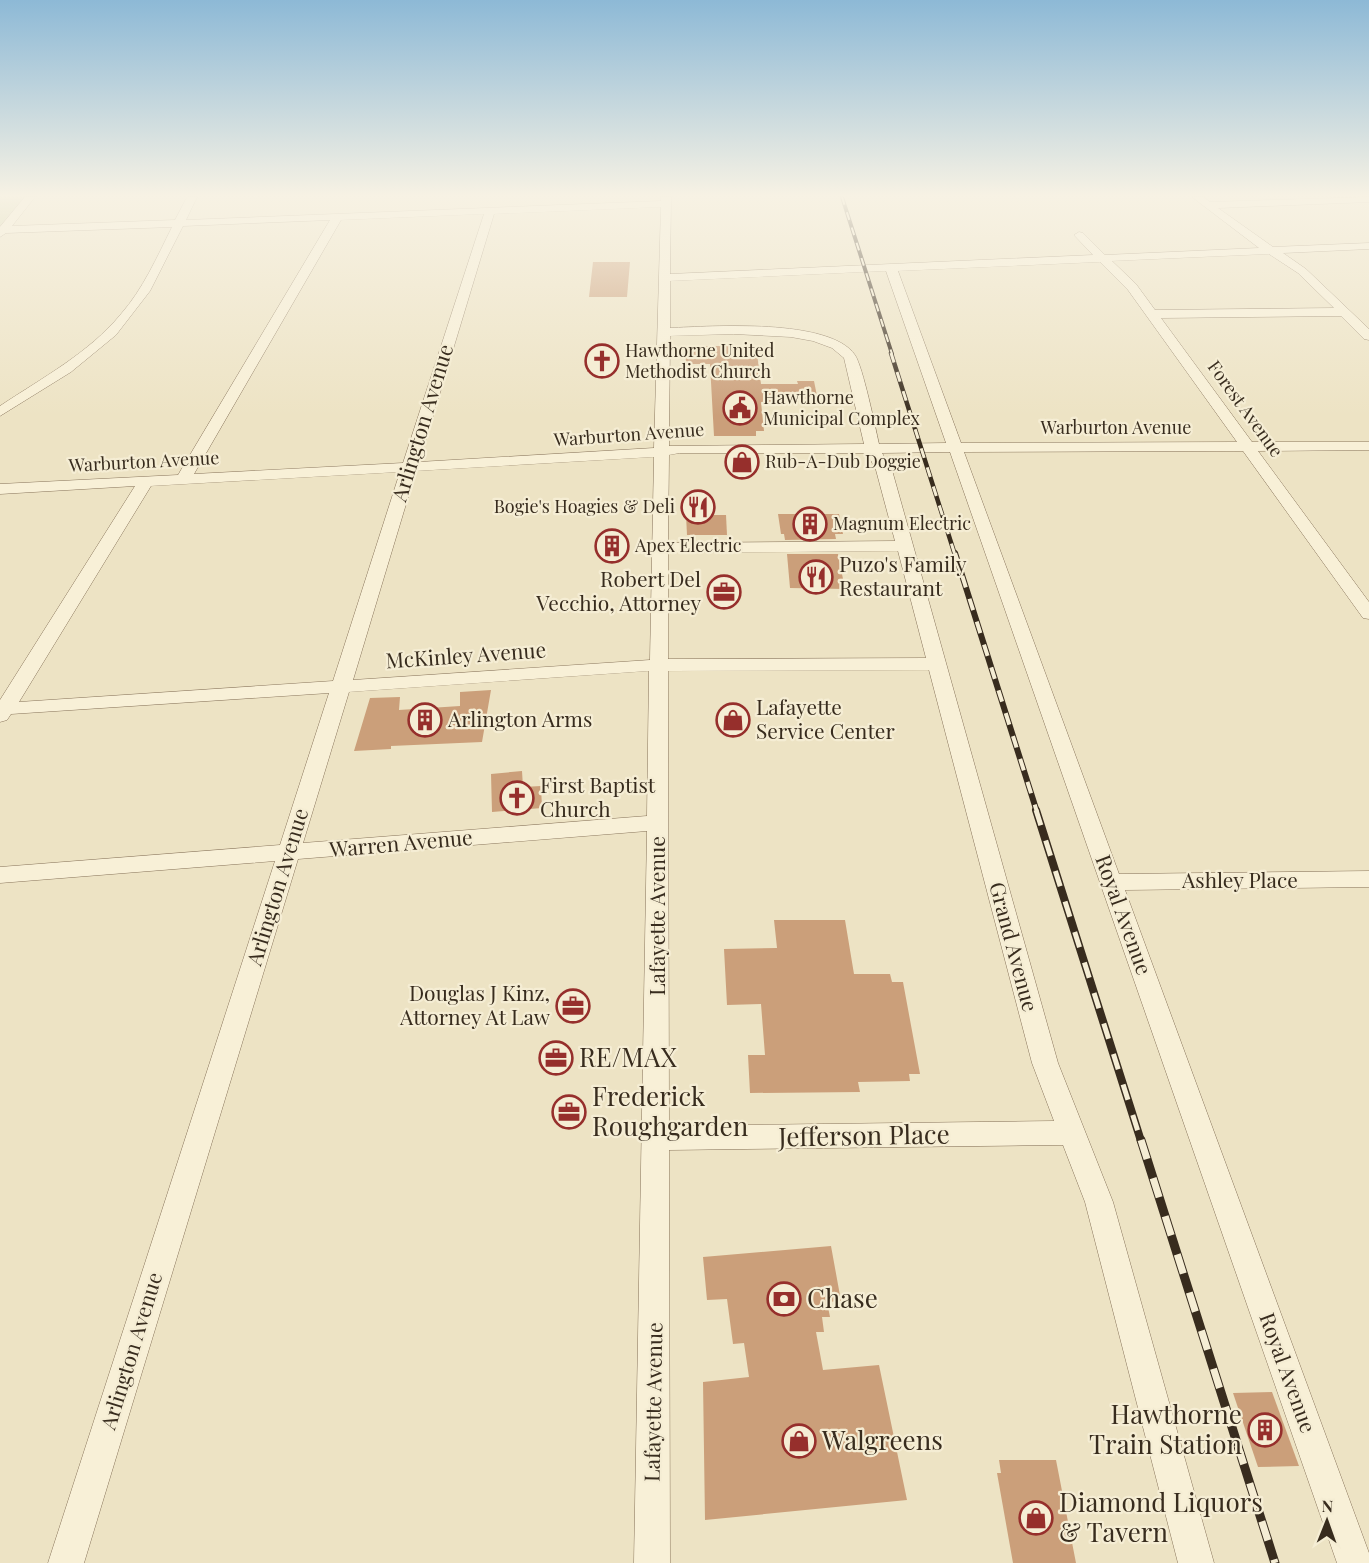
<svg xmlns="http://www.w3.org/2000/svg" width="1369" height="1563" font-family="'Playfair Display',serif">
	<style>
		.green { fill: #c4cc98 }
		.building { fill: #cb9f7a }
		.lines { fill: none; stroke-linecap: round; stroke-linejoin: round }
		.minor-casing { stroke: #88745b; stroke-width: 1 }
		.minor { fill: #f8f0d7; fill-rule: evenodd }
		.rail-far4-casing { stroke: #382c1e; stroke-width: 4 }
		.rail-far3-casing { stroke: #382c1e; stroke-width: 4.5 }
		.rail-far2-casing { stroke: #382c1e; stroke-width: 6 }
		.rail-far1-casing { stroke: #382c1e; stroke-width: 8 }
		.rail-casing { stroke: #382c1e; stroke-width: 9 }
		.rail-far4 { stroke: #f5edd4; stroke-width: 2; stroke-dasharray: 8; stroke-linecap: butt }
		.rail-far3 { stroke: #f5edd4; stroke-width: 3; stroke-dasharray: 10; stroke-linecap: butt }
		.rail-far2 { stroke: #f5edd4; stroke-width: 4; stroke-dasharray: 12; stroke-linecap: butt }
		.rail-far1 { stroke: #f5edd4; stroke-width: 5; stroke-dasharray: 16; stroke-linecap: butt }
		.rail { stroke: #f5edd4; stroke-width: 7; stroke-dasharray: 20; stroke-linecap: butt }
		.labels { text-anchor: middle; stroke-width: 4.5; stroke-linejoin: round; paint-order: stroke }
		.far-poi-label { font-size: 18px; fill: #382c1e; stroke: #f5edd4; text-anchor: start }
		.far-street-label { font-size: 18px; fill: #382c1e; stroke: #f5edd4 }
		.street-label { font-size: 21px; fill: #382c1e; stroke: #f5edd4 }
		.poi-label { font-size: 21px; fill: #382c1e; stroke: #f5edd4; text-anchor: start }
		.near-poi-label { font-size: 26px; fill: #382c1e; stroke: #f5edd4; text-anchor: start }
		.near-street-label { font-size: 26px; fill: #382c1e; stroke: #f5edd4 }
	</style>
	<rect width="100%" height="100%" fill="#ede3c4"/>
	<polygon class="green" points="0,197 24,197 0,226"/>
	<g class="building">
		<polygon points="593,262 630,262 627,297 589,297"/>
		<polygon points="685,346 756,346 761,384 798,384 797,381 814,381 818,401 761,402 764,431 756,431 756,436 714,436 710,364 686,364"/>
		<polygon points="589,351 607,351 605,372 587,372"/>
		<polygon points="778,514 839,514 843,534 835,534 836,539 785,540 784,534 781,534"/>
		<polygon points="686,515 726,515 727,535 687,535"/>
		<polygon points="787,554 838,554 845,589 790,588"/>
		<polygon points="491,690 482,742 391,746 391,749 354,751 370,698 400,697 399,710 460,706 460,692"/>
		<polygon points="721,707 743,707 746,732 723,732"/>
		<polygon points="522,771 523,787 541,786 542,808 492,812 491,774"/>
		<polygon points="774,920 845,920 854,974 890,974 892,982 903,982 920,1074 909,1074 910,1081 858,1082 860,1092 750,1093 748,1055 765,1055 761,1004 727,1005 724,949 777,948"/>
		<polygon points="831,1246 841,1301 827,1302 830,1317 822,1317 824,1332 816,1332 823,1370 879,1365 907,1500 705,1520 703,1382 749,1377 744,1343 733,1344 727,1299 707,1300 703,1257"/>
		<polygon points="1272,1392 1299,1466 1258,1467 1233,1393"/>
		<polygon points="999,1460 1056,1460 1076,1563 1013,1563 997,1473 1001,1473"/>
	</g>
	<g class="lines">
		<defs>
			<path id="minor" d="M25 197H35L12 226 175 220 187 197H197L186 220 661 201V197H671L670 274 1093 255 1074 235 1079 232 1083 233 1105 255 1259 248 1192 197H1203L1210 202 1369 197V202L1218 208 1273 247 1369 243V249L1283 253 1306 269 1369 329V340L1364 339 1341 316 1161 318 1252 442H1369V450L1258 451 1369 602V619L1363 618 1243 451 964 452 1119 874 1369 871V887L1125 890 1369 1553V1563H1337L950 452 882 453 892 470 1058 1063 1113 1202 1214 1563H1178L1085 1202 1063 1145 669 1150 670 1563H634L647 831 298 859 84 1563H48L275 861 0 883V867L280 845 329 693 11 714 7 720 0 722V700L135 486 0 494V484L178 475 330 220 183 226 150 291 116 335 71 372 0 416V406C42 378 89 353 121 314 143 289 157 257 172 227L6 233 0 237V227ZM661 207 654 448 419 462 494 214ZM484 214 403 463 194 474 341 220ZM1269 254 1298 273 1334 308 1155 310 1136 284 1112 261ZM1100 262 1128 290 1237 442 961 443 898 271ZM886 271 946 443 879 444C875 426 863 367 855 355 830 318 711 326 670 328V281ZM734 334 791 337 813 341 832 348 844 358 864 444 669 446 670 336ZM680 453H867L876 470 895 541 668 543 669 455ZM654 457 650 660 353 680 416 471ZM400 472 333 681 19 702 151 486ZM898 551 926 658 668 659V553ZM929 670 1032 1063 1054 1121 669 1126 668 671ZM649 671 647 816 303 843 349 692Z"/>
		</defs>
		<use href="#minor" class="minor-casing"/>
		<use href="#minor" class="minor"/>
		<defs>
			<polyline id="rail-far4" points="842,197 892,354"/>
			<polyline id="rail-far3" points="891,353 955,555"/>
			<polyline id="rail-far2" points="955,553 1037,812"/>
			<polyline id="rail-far1" points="1036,810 1141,1141"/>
			<polyline id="rail" points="1141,1140 1275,1563"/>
		</defs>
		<use href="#rail-far4" class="rail-far4-casing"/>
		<use href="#rail-far3" class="rail-far3-casing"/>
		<use href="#rail-far2" class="rail-far2-casing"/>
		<use href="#rail-far1" class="rail-far1-casing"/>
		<use href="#rail" class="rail-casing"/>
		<use href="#rail-far4" class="rail-far4"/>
		<use href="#rail-far3" class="rail-far3"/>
		<use href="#rail-far2" class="rail-far2"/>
		<use href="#rail-far1" class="rail-far1"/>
		<use href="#rail" class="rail"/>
	</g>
	<linearGradient id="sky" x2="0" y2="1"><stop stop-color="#8db9d6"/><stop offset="0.47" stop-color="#f7f2e4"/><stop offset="1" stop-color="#f7f2e4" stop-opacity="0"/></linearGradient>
	<rect width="1369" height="416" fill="url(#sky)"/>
	<defs>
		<symbol id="church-ring" viewBox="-11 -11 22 22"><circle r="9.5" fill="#f5edd4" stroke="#962f2c" stroke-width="1.5"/><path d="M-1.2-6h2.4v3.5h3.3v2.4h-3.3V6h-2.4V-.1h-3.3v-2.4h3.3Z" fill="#962f2c"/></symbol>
		<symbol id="civic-ring" viewBox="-11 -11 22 22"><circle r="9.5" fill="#f5edd4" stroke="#962f2c" stroke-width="1.5"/><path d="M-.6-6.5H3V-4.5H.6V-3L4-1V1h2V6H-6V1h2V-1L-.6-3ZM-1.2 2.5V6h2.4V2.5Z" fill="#962f2c"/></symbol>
		<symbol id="shop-ring" viewBox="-11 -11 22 22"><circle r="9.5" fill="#f5edd4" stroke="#962f2c" stroke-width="1.5"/><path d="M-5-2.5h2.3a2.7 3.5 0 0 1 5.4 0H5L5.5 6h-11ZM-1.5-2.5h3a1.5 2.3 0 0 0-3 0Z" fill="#962f2c"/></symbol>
		<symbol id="restaurant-ring" viewBox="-11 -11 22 22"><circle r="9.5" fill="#f5edd4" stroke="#962f2c" stroke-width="1.5"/><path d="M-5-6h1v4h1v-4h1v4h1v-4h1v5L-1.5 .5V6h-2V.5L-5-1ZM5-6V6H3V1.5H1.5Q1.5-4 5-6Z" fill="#962f2c"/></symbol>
		<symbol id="building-ring" viewBox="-11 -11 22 22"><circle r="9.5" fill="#f5edd4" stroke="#962f2c" stroke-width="1.5"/><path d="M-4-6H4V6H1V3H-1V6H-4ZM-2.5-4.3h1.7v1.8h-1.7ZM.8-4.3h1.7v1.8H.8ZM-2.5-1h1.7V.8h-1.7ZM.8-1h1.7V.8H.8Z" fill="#962f2c"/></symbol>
		<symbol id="office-ring" viewBox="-11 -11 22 22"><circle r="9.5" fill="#f5edd4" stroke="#962f2c" stroke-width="1.5"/><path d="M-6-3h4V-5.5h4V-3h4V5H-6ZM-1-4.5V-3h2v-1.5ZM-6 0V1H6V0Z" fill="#962f2c"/></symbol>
		<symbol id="bank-ring" viewBox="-11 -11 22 22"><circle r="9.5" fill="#f5edd4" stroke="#962f2c" stroke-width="1.5"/><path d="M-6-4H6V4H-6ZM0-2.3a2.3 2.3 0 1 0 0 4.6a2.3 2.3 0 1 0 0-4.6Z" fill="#962f2c"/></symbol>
	</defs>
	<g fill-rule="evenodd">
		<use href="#church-ring" x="583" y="342" width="38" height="38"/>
		<use href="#civic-ring" x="721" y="389" width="38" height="38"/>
		<use href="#shop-ring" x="723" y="443" width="38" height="38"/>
		<use href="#restaurant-ring" x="679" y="488" width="38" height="38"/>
		<use href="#building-ring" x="791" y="505" width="38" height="38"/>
		<use href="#building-ring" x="593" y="527" width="38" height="38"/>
		<use href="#restaurant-ring" x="797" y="558" width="38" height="38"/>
		<use href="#office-ring" x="705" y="573" width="38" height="38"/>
		<use href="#building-ring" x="406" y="701" width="38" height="38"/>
		<use href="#shop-ring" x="714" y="701" width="38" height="38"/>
		<use href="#church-ring" x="498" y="779" width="38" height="38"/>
		<use href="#office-ring" x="554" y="987" width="38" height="38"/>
		<use href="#office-ring" x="537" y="1039" width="38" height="38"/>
		<use href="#office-ring" x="550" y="1093" width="38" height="38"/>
		<use href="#bank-ring" x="765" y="1280" width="38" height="38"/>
		<use href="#building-ring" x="1246" y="1411" width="38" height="38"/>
		<use href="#shop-ring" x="780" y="1422" width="38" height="38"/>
		<use href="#shop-ring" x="1017" y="1499" width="38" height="38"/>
	</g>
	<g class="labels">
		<g class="far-poi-label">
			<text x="625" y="357">Hawthorne United<tspan x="625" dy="21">Methodist Church</tspan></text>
			<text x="763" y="404">Hawthorne<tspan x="763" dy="21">Municipal Complex</tspan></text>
			<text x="765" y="468">Rub-A-Dub Doggie</text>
			<text x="675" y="513" text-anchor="end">Bogie's Hoagies &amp; Deli</text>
			<text x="833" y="530">Magnum Electric</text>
			<text x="635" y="552">Apex Electric</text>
		</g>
		<g class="far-street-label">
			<text transform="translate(1245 409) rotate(54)" y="6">Forest Avenue</text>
			<text x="1116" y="434">Warburton Avenue</text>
			<text transform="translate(629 435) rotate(-4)" y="6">Warburton Avenue</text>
			<text transform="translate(144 462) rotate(-3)" y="6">Warburton Avenue</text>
		</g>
		<g class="street-label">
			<text transform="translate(423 423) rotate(-73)" y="7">Arlington Avenue</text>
			<text transform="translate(466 656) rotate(-4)" y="7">McKinley Avenue</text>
			<text transform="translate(401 844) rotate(-5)" y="7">Warren Avenue</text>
			<text x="1240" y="888">Ashley Place</text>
			<text transform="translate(278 887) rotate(-73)" y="7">Arlington Avenue</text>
			<text transform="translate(1123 915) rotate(70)" y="7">Royal Avenue</text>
			<text transform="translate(658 916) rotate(-90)" y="7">Lafayette Avenue</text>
			<text transform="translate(1013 947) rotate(75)" y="7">Grand Avenue</text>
			<text transform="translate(132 1351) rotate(-73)" y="7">Arlington Avenue</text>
			<text transform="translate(1287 1373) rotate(70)" y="7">Royal Avenue</text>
			<text transform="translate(654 1402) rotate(-89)" y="7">Lafayette Avenue</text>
		</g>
		<g class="poi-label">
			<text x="839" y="572">Puzo's Family<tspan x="839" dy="24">Restaurant</tspan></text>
			<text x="701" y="587" text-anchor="end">Robert Del<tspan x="701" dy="24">Vecchio, Attorney</tspan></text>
			<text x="756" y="715">Lafayette<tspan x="756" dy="24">Service Center</tspan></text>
			<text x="448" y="727">Arlington Arms</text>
			<text x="540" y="793">First Baptist<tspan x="540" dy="24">Church</tspan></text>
			<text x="550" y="1001" text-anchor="end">Douglas J Kinz,<tspan x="550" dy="24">Attorney At Law</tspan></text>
		</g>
		<g class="near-poi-label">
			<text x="579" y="1067">RE/MAX</text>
			<text x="592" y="1106">Frederick<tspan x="592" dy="30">Roughgarden</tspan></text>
			<text x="807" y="1308">Chase</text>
			<text x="1242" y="1424" text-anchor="end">Hawthorne<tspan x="1242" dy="30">Train Station</tspan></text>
			<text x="822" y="1450">Walgreens</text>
			<text x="1059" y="1512">Diamond Liquors<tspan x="1059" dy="30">&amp; Tavern</tspan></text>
		</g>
		<g class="near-street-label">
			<text transform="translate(864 1136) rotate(-1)" y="9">Jefferson Place</text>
		</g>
	</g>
	<g transform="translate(1327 1521) rotate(1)" stroke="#f5edd4" stroke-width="4.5" paint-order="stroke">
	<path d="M0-4.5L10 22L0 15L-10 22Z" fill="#382c1e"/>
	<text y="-9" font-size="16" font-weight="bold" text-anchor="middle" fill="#382c1e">N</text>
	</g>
</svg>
